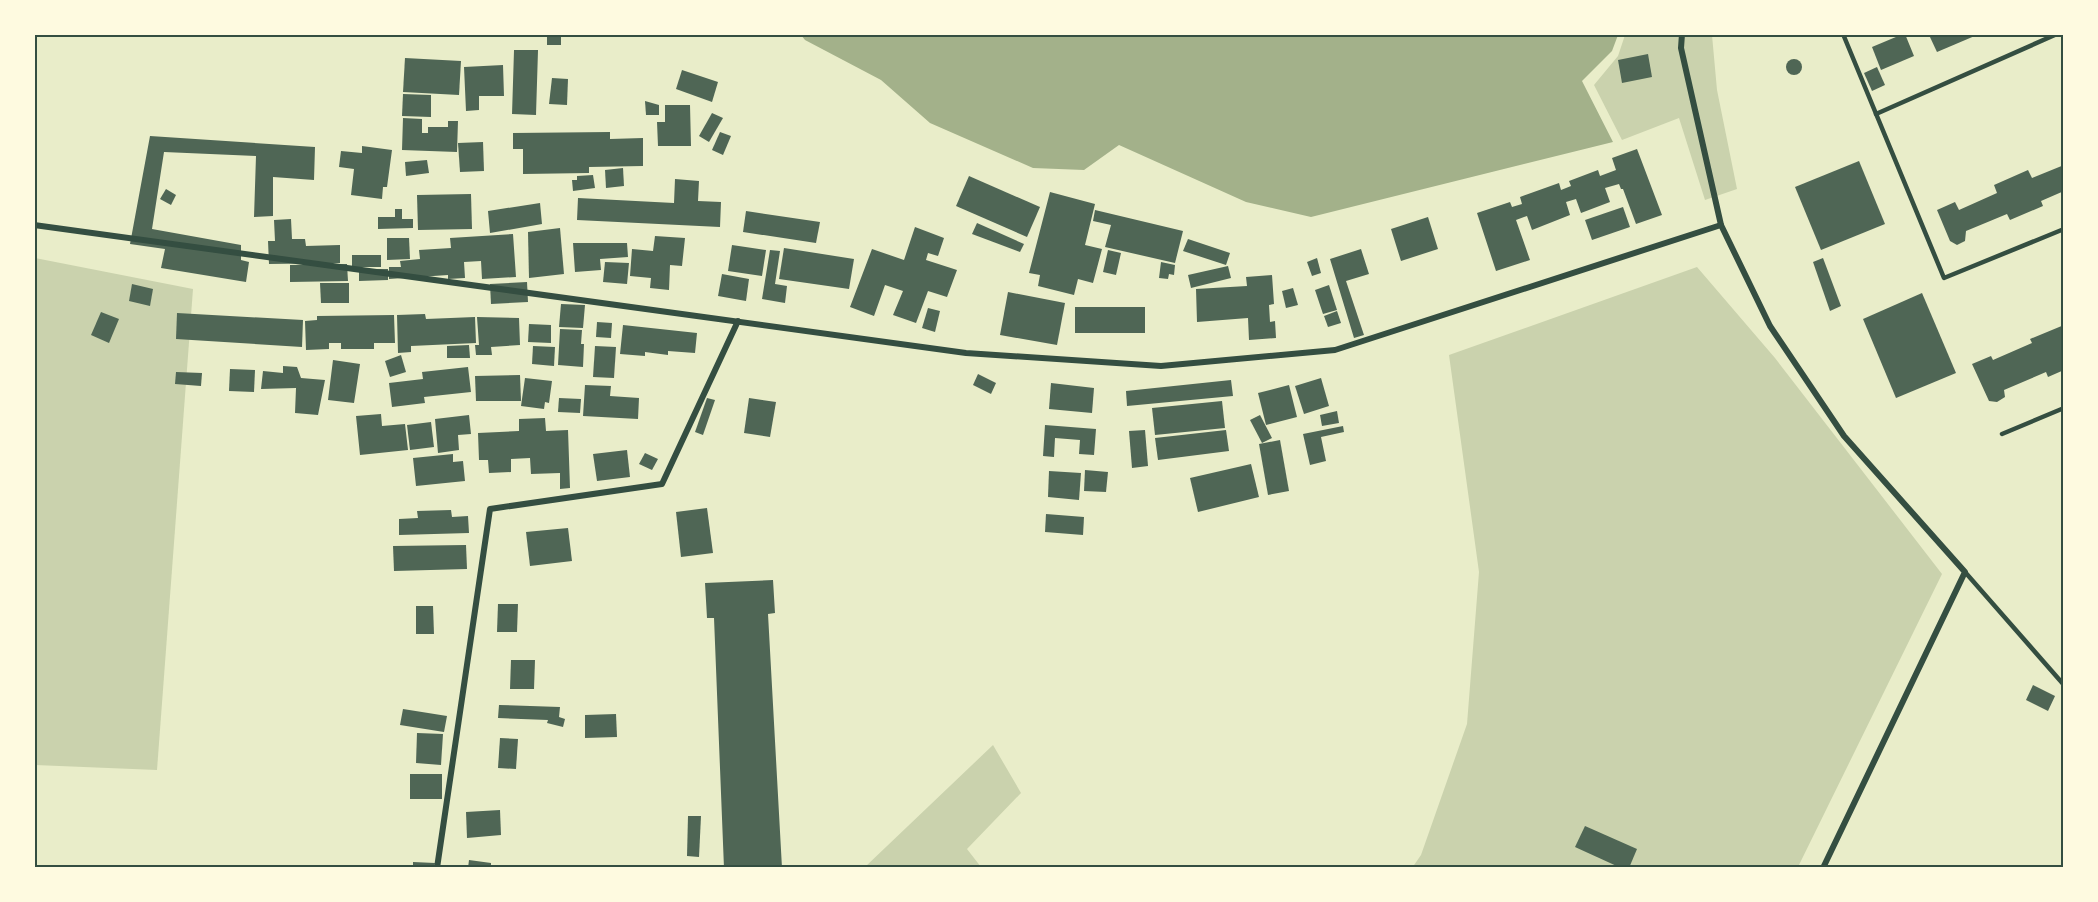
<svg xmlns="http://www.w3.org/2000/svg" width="2098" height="902" font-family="'DejaVu Sans',sans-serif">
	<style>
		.green { fill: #cad2ad }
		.water { fill: #a3b18a }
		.building { fill: #4f6655 }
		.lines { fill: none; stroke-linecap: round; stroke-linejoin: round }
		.service { stroke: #344e41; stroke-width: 4.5 }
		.minor { stroke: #344e41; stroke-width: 6 }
		.neatline { fill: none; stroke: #344e41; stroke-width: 2 }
	</style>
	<rect width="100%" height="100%" fill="#e9edc9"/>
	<g class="green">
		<polygon points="1625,35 1712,35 1717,90 1737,189 1705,200 1679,118 1622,140 1594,85 1618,56"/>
		<polygon points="35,258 193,289 157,770 35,765"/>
		<polygon points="1697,267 1775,358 1942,574 1798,867 1412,868 1421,855 1467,724 1479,572 1449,355"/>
		<polygon points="993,745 1021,793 967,849 981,867 865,867"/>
	</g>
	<polygon class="water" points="801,35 1618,35 1612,51 1582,81 1613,142 1311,217 1246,202 1119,145 1084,170 1033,168 930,123 881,80 805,40"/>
	<g class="building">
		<rect x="547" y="34" width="14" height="11"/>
		<polygon points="1903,34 1905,34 1914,56 1881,70 1872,47"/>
		<polygon points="1929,35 1977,35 1937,52"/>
		<polygon points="514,50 538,50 536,115 512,114"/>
		<polygon points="1648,54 1652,77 1622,83 1618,60"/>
		<polygon points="405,58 461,61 459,95 403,92"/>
		<circle cx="1794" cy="67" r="8"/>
		<polygon points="503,65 504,96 479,96 479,110 466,111 464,67"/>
		<polygon points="1877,67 1885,85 1872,91 1864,73"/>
		<polygon points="682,70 718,82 712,102 676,89"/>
		<polygon points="552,78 568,79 567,105 549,104"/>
		<polygon points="403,94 431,95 431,117 402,116"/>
		<polygon points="645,101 659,105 659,115 646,115"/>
		<polygon points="665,105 690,105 691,146 658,146 657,122 665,122"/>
		<polygon points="712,113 723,118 709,142 699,136"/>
		<polygon points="403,118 422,119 422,133 428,133 428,127 448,127 448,121 458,121 457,152 402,150"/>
		<polygon points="610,132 610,139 643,138 643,166 589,167 589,173 523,174 523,149 513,149 513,133"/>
		<polygon points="720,132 731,136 723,155 712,150"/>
		<polygon points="150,136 315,147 314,180 273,177 273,216 254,217 256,156 164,152 152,229 241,245 241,260 249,262 246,282 161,268 165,249 130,244"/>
		<polygon points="483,142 484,171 460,172 458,143"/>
		<polygon points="362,146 392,150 387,187 383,187 382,199 351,195 354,169 339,167 341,151 362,153"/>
		<polygon points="1637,149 1662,215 1636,224 1623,189 1621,189 1619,184 1605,188 1610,202 1581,213 1576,199 1566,202 1570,215 1532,230 1527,216 1516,220 1530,260 1496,271 1477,213 1510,202 1512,207 1522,204 1520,197 1559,183 1561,190 1571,186 1569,181 1598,170 1600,176 1616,170 1612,158"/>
		<polygon points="427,160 429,173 406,176 405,162"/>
		<polygon points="1859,161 1885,224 1821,250 1795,187"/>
		<polygon points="2064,165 2064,191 2041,201 2043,206 2010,220 2007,214 1966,231 1965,241 1957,245 1950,241 1937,210 1955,202 1959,210 1997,193 1994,185 2028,170 2032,178"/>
		<polygon points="623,168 624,186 606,188 605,170"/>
		<polygon points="593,175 595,188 573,191 572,180 577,180 577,176"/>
		<polygon points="969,176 1040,207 1027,237 956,206"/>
		<polygon points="675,179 699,181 698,201 721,202 720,227 577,220 578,198 674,203"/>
		<polygon points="166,189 176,195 171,205 160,199"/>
		<polygon points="1050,192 1095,204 1085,245 1102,249 1093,283 1078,279 1074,295 1038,286 1040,275 1029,273"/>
		<polygon points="471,194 472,229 418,230 417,195"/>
		<polygon points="540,203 542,224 490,233 488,211"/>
		<polygon points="1623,207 1630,227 1592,240 1585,220"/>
		<polygon points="395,209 402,209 402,219 413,219 413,228 378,229 378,217 395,217"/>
		<polygon points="1095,210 1183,231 1175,263 1105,247 1111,225 1093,221"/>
		<polygon points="746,211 820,222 816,243 743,232"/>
		<polygon points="1428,217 1438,249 1401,261 1391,229"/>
		<polygon points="291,219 292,239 305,239 306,246 340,245 340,263 269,264 268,241 275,241 274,220"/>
		<polygon points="977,223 1024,244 1020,252 972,234"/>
		<polygon points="915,227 944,238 938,256 928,253 926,260 957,270 947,297 928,291 916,323 893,315 903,291 885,285 874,316 850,307 872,249 904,260"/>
		<polygon points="560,228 564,274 529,278 528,232"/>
		<polygon points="513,234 516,277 482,279 481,261 464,262 465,278 448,279 448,275 389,279 389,267 401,267 400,261 420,259 419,250 451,248 450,238"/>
		<polygon points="655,236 685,238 682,266 670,265 669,290 650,288 651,278 630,276 632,249 653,251"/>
		<polygon points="387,238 409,238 410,259 387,260"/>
		<polygon points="1188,239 1230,253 1226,265 1183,251"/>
		<polygon points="573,243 627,243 628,257 600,259 601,270 575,272"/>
		<polygon points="732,245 766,250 762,276 728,271"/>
		<polygon points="784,248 854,259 849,289 779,279"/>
		<polygon points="1361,249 1369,274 1346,281 1364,335 1354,338 1330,259"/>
		<polygon points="770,250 780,251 775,284 787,286 785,303 762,299"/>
		<polygon points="1108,250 1121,253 1116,275 1103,272"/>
		<rect x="352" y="255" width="29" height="12"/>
		<polygon points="1317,258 1321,273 1312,276 1307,262"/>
		<polygon points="1823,258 1841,306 1830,311 1813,262"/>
		<polygon points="605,262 629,263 627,284 603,282"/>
		<polygon points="1161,262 1175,265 1174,275 1169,274 1168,279 1159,278"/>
		<polygon points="347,264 348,281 290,282 290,265"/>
		<polygon points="1228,266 1231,278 1191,288 1188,275"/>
		<polygon points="359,269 388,269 388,280 359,281"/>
		<polygon points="722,274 749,279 746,301 718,296"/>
		<polygon points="1272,275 1274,304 1269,305 1270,322 1275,321 1276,338 1249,340 1248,318 1197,322 1196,289 1247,286 1246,277"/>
		<polygon points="527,282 528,302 491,304 490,284"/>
		<polygon points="320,283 349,283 349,303 321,303"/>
		<polygon points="132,284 153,289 150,306 129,301"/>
		<polygon points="1329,285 1337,310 1323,314 1315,290"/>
		<polygon points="1293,288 1298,305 1286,308 1282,291"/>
		<polygon points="1008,292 1065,303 1057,345 1000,335"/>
		<polygon points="1922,293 1956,373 1896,398 1863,319"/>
		<polygon points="561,304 585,305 583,328 559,327"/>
		<rect x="1075" y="307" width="70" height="26"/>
		<polygon points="928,308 940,311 935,332 922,328"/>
		<polygon points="1337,311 1341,323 1328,327 1324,316"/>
		<polygon points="101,312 119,319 109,343 91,335"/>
		<polygon points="177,313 303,320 302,347 176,339"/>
		<polygon points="425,314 426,319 475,317 476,343 411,346 411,352 398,353 397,315"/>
		<polygon points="394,315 395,343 374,343 374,349 341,349 341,343 329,343 329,349 306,350 305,321 317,320 317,316"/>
		<polygon points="477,317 519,318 520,345 491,347 492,355 476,355 475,345 479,345"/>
		<polygon points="597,322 612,323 611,338 596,337"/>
		<polygon points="529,324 551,325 551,343 528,342"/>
		<polygon points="623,325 697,333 695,353 668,351 668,355 645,352 645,356 620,354"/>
		<polygon points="2064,325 2064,370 2048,377 2046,372 2004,390 2005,397 1997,402 1989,401 1972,364 1991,356 1993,360 2032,343 2030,339"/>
		<polygon points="560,329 582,330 581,344 584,344 583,367 558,365"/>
		<polygon points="469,345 470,358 447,358 447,346"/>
		<polygon points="533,346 555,347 554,366 532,364"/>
		<polygon points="595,346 616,347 614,378 593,377"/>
		<polygon points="401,355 406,372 390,377 385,361"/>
		<polygon points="333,360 360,364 354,403 328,400"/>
		<polygon points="283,366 297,367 301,378 325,380 318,415 295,413 296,388 261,389 263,371 283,373"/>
		<polygon points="468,367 471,392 424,397 425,403 392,407 389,383 423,379 422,372"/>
		<polygon points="230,369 255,370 254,392 229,391"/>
		<polygon points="176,372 202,373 201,386 175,384"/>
		<polygon points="978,374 996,383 991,394 973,385"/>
		<polygon points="520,375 521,401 476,401 475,376"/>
		<polygon points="525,378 552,381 549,403 545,402 544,409 521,406"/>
		<polygon points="1321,378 1329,406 1304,414 1295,386"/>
		<polygon points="1231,380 1233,396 1127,406 1126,391"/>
		<polygon points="1051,383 1094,388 1092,413 1049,409"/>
		<polygon points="585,385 611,386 610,396 639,398 638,419 583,416"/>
		<polygon points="1289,385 1297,417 1266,425 1258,393"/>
		<polygon points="559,398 581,399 580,413 558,412"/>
		<polygon points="707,398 715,400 703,435 695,432"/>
		<polygon points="749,398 776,402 770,437 744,433"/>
		<polygon points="1222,401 1225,428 1155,435 1152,408"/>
		<polygon points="1337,411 1339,423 1322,426 1320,415"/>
		<polygon points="381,414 382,426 405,424 408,450 360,455 356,416"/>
		<polygon points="469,415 471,434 458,435 459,450 438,453 435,419"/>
		<polygon points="1260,415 1272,438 1262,443 1250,420"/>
		<polygon points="545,418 546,431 568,430 570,488 560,489 560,473 531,474 530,458 511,459 511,472 489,473 488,460 479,460 478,433 519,431 519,419"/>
		<polygon points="431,422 434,447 410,450 407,425"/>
		<polygon points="1045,425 1096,429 1094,455 1079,454 1080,440 1055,438 1054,457 1043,456"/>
		<polygon points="1343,426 1344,432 1321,437 1326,461 1310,465 1303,434"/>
		<polygon points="1145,430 1148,466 1132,468 1129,431"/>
		<polygon points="1226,430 1229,451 1158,460 1155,438"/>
		<polygon points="1280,440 1289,491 1268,495 1259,444"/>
		<polygon points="627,450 630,477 597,481 593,454"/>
		<polygon points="645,453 658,459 652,470 639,464"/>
		<polygon points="453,454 453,462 463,461 465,481 416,486 413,458"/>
		<polygon points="1251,464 1259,497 1198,512 1190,478"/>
		<polygon points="1085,470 1108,472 1106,492 1084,491"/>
		<polygon points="1049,471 1081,473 1079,500 1048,497"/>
		<polygon points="707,508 713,553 681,557 676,512"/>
		<polygon points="451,510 452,517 468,516 469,533 399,535 399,519 418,518 417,511"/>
		<polygon points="1046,514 1084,517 1083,535 1045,532"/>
		<polygon points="568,528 572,561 530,566 526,532"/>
		<polygon points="466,545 467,569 394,571 393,546"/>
		<polygon points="773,580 775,613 768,614 782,868 724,868 714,618 707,618 705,583"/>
		<polygon points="498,604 518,604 517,632 497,632"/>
		<polygon points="416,606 433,606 434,634 416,634"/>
		<polygon points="511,660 535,660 534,689 510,689"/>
		<polygon points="2033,685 2055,696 2048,711 2026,700"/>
		<polygon points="499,705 560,707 559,717 565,719 563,727 547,723 548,720 498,718"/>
		<polygon points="403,709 447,716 444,732 400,725"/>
		<polygon points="616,714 617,737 585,738 585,715"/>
		<polygon points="417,733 443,734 441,765 416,763"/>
		<polygon points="500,738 518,739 516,769 498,768"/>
		<rect x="410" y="774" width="32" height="25"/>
		<polygon points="500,810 501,835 467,838 466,812"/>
		<polygon points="688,816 701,816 699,857 687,856"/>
		<polygon points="1585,826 1637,849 1629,868 1621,868 1575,847"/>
		<polygon points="469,860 491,863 491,868 468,868"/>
		<polygon points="413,862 435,863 434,868 413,868"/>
	</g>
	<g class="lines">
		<g class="service">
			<polyline points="1843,34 1944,278 2064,229"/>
			<polyline points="1876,114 2057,34"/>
			<polyline points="2002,434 2064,408"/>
			<polyline points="1965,572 2064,685"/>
		</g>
		<g class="minor">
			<polyline points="1682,34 1681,48 1721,225 1770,326 1844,436 1965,572 1823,868"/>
			<polyline points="34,225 966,353 1161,366 1335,350 1721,225"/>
			<polyline points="437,868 490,509 662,484 738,321"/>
		</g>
	</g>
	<rect width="2098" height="902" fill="none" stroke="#fefae0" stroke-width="72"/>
	<rect x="36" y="36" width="2026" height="830" class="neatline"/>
</svg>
